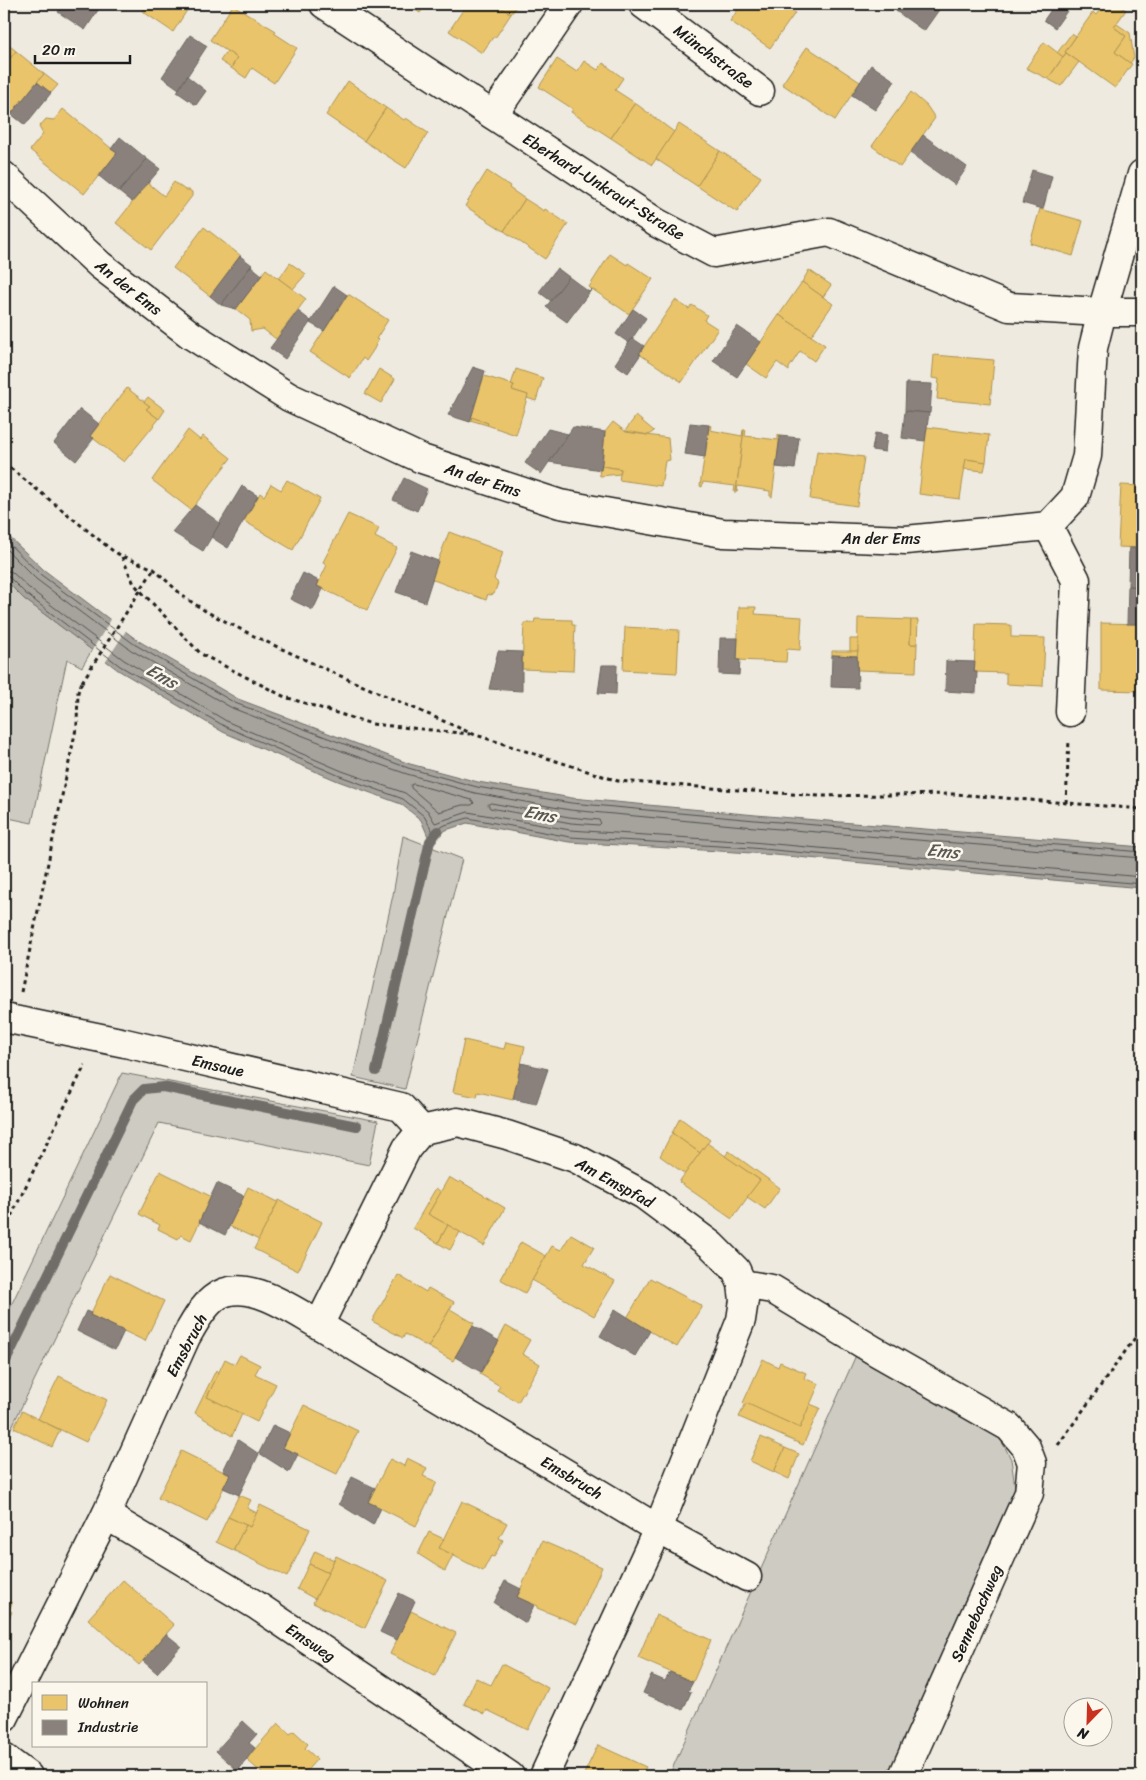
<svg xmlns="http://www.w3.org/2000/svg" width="1146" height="1780" font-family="Sriracha,sans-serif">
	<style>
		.green { fill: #ceccc2; stroke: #75746f }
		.water { fill: #a6a39d; stroke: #6f6d69 }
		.pier { fill: #eeeadf }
		.homes { fill: #e9c46a; stroke: #ac9253 }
		.industry { fill: #8a817c; stroke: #69635f }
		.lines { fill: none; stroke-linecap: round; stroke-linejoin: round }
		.shore { stroke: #535250; stroke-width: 1 }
		.stream { stroke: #6f6d69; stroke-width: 10 }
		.minor-casing { stroke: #1c1c1c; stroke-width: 31 }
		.path { stroke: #1c1c1c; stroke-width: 3; stroke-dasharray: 4 4; stroke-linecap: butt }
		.minor { stroke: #fbf7ec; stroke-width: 28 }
		.path-bridge { stroke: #1c1c1c; stroke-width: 3; stroke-dasharray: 4 4; stroke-linecap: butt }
		.labels { text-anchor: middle; stroke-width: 5; stroke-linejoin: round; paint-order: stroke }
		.street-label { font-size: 16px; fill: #1c1c1c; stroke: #fbf7ec }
		.water-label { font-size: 18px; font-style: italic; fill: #5a5956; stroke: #fbf7ec }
	</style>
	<rect width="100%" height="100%" fill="#eeeadf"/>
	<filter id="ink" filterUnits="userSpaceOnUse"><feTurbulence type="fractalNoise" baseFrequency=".02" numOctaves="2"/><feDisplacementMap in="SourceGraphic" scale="10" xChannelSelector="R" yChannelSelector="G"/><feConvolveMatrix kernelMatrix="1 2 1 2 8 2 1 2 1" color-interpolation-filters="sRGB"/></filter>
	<g filter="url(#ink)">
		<g class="green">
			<polygon points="4,579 23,598 92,650 82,667 67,659 32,823 4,817"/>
			<polygon points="403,836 462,859 405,1089 353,1077 393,895"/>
			<polygon points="122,1073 378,1121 369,1165 159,1123 4,1443 4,1320"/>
			<polygon points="857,1353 1000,1438 1011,1459 1016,1494 892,1776 669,1776"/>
		</g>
		<polygon class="water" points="4,532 44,570 137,640 238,699 410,764 478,782 572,798 756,815 1142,847 1142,888 752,853 569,842 467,823 446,830 430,841 421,820 401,804 338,781 223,732 118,670 23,598 4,579"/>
		<polygon class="pier" points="112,618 127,629 105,663 91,652"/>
		<g class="homes">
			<polygon points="147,4 191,4 173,32 142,11"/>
			<polygon points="407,4 426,4 420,13"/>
			<polygon points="467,4 496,4 511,14 495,38 494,36 482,53 449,31"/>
			<polygon points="496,4 518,4 511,14"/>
			<polygon points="742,4 781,4 795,13 770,48 730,21"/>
			<polygon points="1104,4 1116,4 1126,10 1114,27 1126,36 1115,52 1132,64 1115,88 1065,52 1093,12 1096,15"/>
			<polygon points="233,5 276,31 274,33 297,48 274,83 252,68 246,78 231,68 237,58 210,40"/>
			<polygon points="1117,24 1130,33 1134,58 1130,63 1115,52 1126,36 1114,27"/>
			<polygon points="1072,33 1076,36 1065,52 1066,53 1063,57 1057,53"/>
			<polygon points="4,41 16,51 4,66"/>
			<polygon points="1044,42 1063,57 1048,79 1026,68"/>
			<polygon points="807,47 860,82 835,120 782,84"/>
			<polygon points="16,51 44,74 11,114 4,108 4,66"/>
			<polygon points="227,51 237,58 231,68 220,61"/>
			<polygon points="1066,53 1079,62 1061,86 1048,79"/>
			<polygon points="557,59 577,72 584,61 598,70 603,63 623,78 615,90 635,103 611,138 571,112 573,109 539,87"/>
			<polygon points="44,74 58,85 51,93 37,82"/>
			<polygon points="348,81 386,108 364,141 326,115"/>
			<polygon points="911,92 927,106 935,118 900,167 872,146"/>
			<polygon points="635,103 674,132 652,165 611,138"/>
			<polygon points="386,108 404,120 406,118 428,133 406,168 364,141"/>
			<polygon points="63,109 117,153 84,194 30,150 43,134 39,127 46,119 54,120"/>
			<polygon points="679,124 720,151 697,186 656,159"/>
			<polygon points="720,151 761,177 737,212 697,186"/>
			<polygon points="487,171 510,186 509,188 525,199 504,231 465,206"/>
			<polygon points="174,182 185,190 189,190 192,192 192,196 151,250 116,223 148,183 164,196"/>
			<polygon points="525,199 544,211 545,209 568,224 545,259 504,231"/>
			<polygon points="1040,209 1083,221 1073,256 1030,243"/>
			<polygon points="204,227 241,256 210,296 173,268"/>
			<polygon points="610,254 627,265 628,263 653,279 629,314 589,287"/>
			<polygon points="290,263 306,274 293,289 279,279"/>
			<polygon points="266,269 306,299 276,339 263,329 251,331 250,320 236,309"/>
			<polygon points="809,270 831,285 823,297 802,282"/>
			<polygon points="802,282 833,304 811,336 779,315"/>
			<polygon points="348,294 388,320 376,339 379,340 377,342 374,349 366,361 363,358 350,378 310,352"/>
			<polygon points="675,300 689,309 692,305 707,315 704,320 718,329 682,382 639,354"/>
			<polygon points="779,315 825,345 814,361 800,351 789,368 789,371 777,362 766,378 746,364"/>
			<polygon points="934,355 994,360 990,404 937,399 939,379 932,378"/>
			<polygon points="1139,367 1142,367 1142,436 1138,436"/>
			<polygon points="379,369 395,379 381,403 365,394"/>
			<polygon points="516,369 543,378 536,401 527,398 528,395 512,390 514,385 511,385"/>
			<polygon points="484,376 514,385 512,390 528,395 516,435 487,425 488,423 471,417"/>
			<polygon points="127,388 150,406 146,409 159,419 124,462 90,436"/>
			<polygon points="148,397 165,410 159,419 146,409 150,406 144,402"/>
			<polygon points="636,416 654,431 649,435 625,431"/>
			<polygon points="471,417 488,423 487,425 470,420"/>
			<polygon points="613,422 626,432 668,438 670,460 665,461 661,486 619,480 621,469 602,466 605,432"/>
			<polygon points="709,425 711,426 710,430 742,436 743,430 744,430 736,492 734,492 735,486 703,482 702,487 700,486"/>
			<polygon points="927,427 989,435 986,462 966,459 960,499 919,494"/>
			<polygon points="188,430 200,440 203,436 231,458 191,510 152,480"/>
			<polygon points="744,430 746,430 745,436 778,440 778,435 780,436 772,497 770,496 770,491 738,486 737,492 736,492"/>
			<polygon points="817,451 864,457 857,506 810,499"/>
			<polygon points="966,459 986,462 984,471 964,469"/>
			<polygon points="602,466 621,469 620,474 600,476 599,470 601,470"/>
			<polygon points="287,480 320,499 293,550 244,521 260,493 264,496 271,484 281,490"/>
			<polygon points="1121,485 1142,486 1142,548 1118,547"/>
			<polygon points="348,514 379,528 375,537 397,548 367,610 317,586 327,565 323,562"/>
			<polygon points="449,532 503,552 494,579 498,583 494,594 490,595 488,594 486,600 431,579"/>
			<polygon points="739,607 756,607 755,614 802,617 800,650 787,649 786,662 737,660"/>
			<polygon points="858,618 911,620 910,644 917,644 916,672 857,670"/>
			<polygon points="535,619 572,620 572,625 575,625 573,671 522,669 524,623 534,623"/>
			<polygon points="911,620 918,620 917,644 910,644"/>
			<polygon points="1101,623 1142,624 1142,691 1101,690"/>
			<polygon points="976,624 1011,625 1011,637 1045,638 1043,686 1006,684 1006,673 974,672"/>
			<polygon points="625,627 679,630 677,673 623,670"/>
			<polygon points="850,639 858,639 858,651 850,652"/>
			<polygon points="832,651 858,651 857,656 832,655"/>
			<polygon points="464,1040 504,1049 506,1042 525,1046 513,1100 478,1092 477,1097 453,1092"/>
			<polygon points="680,1118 710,1140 700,1153 672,1133"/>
			<polygon points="672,1133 700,1153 685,1174 660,1156"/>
			<polygon points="707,1143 760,1180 732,1219 679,1182"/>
			<polygon points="729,1151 780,1188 765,1209 747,1197 760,1180 725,1156"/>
			<polygon points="160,1171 212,1197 191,1240 181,1235 178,1239 158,1229 160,1225 139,1214"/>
			<polygon points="449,1177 459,1183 460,1181 505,1208 484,1246 428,1214"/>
			<polygon points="248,1187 278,1202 259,1240 229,1226"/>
			<polygon points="436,1188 441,1192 428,1214 448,1225 438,1243 413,1228"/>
			<polygon points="279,1200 322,1222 298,1271 254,1249"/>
			<polygon points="448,1225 460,1232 450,1250 438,1243"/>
			<polygon points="571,1234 594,1247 584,1264 615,1281 594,1316 532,1280 552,1246 561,1250"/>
			<polygon points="521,1242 546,1256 525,1293 500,1279"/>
			<polygon points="110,1274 164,1301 145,1341 90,1315"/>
			<polygon points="398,1275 426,1292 428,1288 454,1302 428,1347 405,1334 403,1338 372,1321"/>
			<polygon points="650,1278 702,1306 677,1347 627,1318"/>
			<polygon points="450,1309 474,1323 453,1361 428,1347"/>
			<polygon points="506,1326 530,1340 522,1354 540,1364 518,1402 497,1390 500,1386 480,1374"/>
			<polygon points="240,1355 260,1365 255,1374 276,1384 257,1422 207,1397 225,1359 235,1364"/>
			<polygon points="763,1359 778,1367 780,1362 806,1373 804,1378 819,1384 800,1428 743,1403"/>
			<polygon points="216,1370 219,1372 207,1397 242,1414 232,1436 195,1413"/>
			<polygon points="59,1376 107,1400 86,1442 38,1419"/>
			<polygon points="746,1403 800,1428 810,1404 820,1408 803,1445 739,1417"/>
			<polygon points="304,1405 358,1431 337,1474 283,1448"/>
			<polygon points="22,1411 60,1430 52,1447 14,1428"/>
			<polygon points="761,1437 785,1448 774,1472 750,1461"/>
			<polygon points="785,1448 799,1454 789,1479 774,1472"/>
			<polygon points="181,1451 230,1475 207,1522 158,1498"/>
			<polygon points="407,1458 427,1468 423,1476 437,1482 416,1526 368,1502 390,1459 404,1466"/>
			<polygon points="239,1495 251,1500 247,1508 257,1513 250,1527 228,1517"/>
			<polygon points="462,1501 507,1523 499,1538 503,1540 494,1557 491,1556 483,1571 439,1548"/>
			<polygon points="260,1505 310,1529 287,1577 233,1550 246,1525 250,1527"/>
			<polygon points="228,1517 246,1525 233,1550 216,1542"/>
			<polygon points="429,1532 444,1539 439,1548 453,1555 445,1571 418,1554"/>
			<polygon points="542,1541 602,1567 577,1624 537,1608 538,1606 517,1597"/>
			<polygon points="315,1551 334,1560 328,1573 309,1564"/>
			<polygon points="336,1556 388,1581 365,1628 313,1603"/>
			<polygon points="309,1564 328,1573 315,1599 297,1589"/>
			<polygon points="123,1580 174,1625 139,1665 88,1619"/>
			<polygon points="4,1599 12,1603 9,1610 12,1612 4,1628"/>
			<polygon points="411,1611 456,1633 435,1676 390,1654"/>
			<polygon points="656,1615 711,1640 693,1682 638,1658"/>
			<polygon points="502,1664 548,1688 528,1730 487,1710 485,1714 464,1704 476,1678 491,1685"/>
			<polygon points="278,1723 290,1734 294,1731 308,1744 305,1748 317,1759 302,1776 265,1776 246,1759"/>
			<polygon points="598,1745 646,1767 641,1776 583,1776"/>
		</g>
		<g class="industry">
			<polygon points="63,4 102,4 85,30 58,12"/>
			<polygon points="901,4 943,4 924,31 896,11"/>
			<polygon points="1055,4 1072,4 1055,28 1044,20"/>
			<polygon points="190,35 207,46 179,89 162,77"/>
			<polygon points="871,65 895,81 875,110 852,95"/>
			<polygon points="187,76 206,91 196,105 177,92"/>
			<polygon points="37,82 51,93 25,125 11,114"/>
			<polygon points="923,135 967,167 955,185 910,153"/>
			<polygon points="120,137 147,159 119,192 99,176 117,153 111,149"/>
			<polygon points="147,159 160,169 132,202 119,192"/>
			<polygon points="1032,170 1052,176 1043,209 1022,203"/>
			<polygon points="240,256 252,265 221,305 210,296"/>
			<polygon points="251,266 262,275 236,309 221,305"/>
			<polygon points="557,268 569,277 551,301 539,292"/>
			<polygon points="569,277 589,292 592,289 567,322 546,307"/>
			<polygon points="334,286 347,295 324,331 310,323"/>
			<polygon points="633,309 646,318 629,343 616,334"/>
			<polygon points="298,311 311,321 285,359 270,348"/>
			<polygon points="737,326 761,342 737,377 713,361"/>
			<polygon points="632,338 644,346 639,354 641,354 628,373 615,364"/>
			<polygon points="473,367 485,371 470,422 448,415"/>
			<polygon points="906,383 932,384 930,413 905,411"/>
			<polygon points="80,409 99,424 90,436 94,438 76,461 54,443"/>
			<polygon points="905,411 929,413 925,441 902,438"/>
			<polygon points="690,423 709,425 705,457 685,454"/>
			<polygon points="573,427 605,432 601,470 549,462"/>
			<polygon points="548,429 568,434 541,474 525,463"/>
			<polygon points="875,433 887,435 885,452 872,450"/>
			<polygon points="780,436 799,438 795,469 776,467"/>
			<polygon points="404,478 427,489 417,511 393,500"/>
			<polygon points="242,486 258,496 228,548 211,537"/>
			<polygon points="195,505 220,523 203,551 172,532"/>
			<polygon points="1129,548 1142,548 1142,587 1128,586"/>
			<polygon points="411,551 438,561 425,602 396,592"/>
			<polygon points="303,573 319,581 317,586 323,589 313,610 290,599"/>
			<polygon points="1128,586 1142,587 1142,624 1127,624"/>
			<polygon points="720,638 738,638 737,660 740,660 739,675 719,674"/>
			<polygon points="498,651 522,652 522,691 489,689"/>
			<polygon points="832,655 857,656 858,688 831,687"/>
			<polygon points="946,661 975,662 974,672 977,672 976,693 945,691"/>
			<polygon points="602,665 617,665 616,694 598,693"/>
			<polygon points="521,1063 548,1069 536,1104 513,1099"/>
			<polygon points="217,1183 244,1196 225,1235 199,1222"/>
			<polygon points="615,1309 650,1331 635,1356 600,1336"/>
			<polygon points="86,1311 91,1313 90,1315 124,1331 115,1350 77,1331"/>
			<polygon points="473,1326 499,1341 481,1372 455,1357"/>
			<polygon points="273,1425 290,1433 283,1448 298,1454 289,1472 259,1453"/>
			<polygon points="238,1440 259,1454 239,1495 223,1488 230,1475 223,1471"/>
			<polygon points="352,1477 375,1488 368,1502 381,1508 373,1525 339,1504"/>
			<polygon points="505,1581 521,1589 517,1597 534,1605 526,1623 494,1603"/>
			<polygon points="399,1593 415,1601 397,1640 380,1632"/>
			<polygon points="166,1634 181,1646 157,1673 143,1661"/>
			<polygon points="670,1672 693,1682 688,1691 691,1692 683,1710 643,1693 651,1675 665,1681"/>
			<polygon points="243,1721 257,1734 249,1743 255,1748 238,1771 216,1751"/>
		</g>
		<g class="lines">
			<g class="shore">
				<polyline points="4,539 40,574 134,644 235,703 408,768 477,787 571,803 755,820 1142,852"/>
				<polyline points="4,547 36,579 131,650 232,708 347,753 407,774 475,793 570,810 755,827 1142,858"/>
				<polyline points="4,570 12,572 30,589 124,660 228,722 342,771 405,793 428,811 435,823 468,812 570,830 752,842 1142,877"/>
				<polyline points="4,576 9,577 26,594 120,666 226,727 340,776 403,799 424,816 433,832 445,825 468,818 570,837 752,848 1142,884"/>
				<polygon points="414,784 472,800 474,803 472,805 462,805 439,812 411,788 411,785"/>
				<polygon points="491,803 569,817 599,820 601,823 599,825 571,823 490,808 488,805"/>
			</g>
			<g class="stream">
				<polyline points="376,1071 430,841 438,831"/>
				<polyline points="4,1365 133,1100 144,1089 163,1087 357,1126"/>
			</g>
			<defs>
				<g id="minor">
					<polyline points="324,4 657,223 714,253 829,232 1009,307 1102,312 1142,312"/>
					<polyline points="643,4 760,91"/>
					<polyline points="493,115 569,4"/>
					<polyline points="4,176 100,265 191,335 289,397 422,459 560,504 723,533 906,540 1048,526 1075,497 1087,456 1093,348 1102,312 1142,174"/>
					<polyline points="1048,526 1076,580 1070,712"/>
					<polyline points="4,1018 125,1043 401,1107 422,1130"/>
					<polyline points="742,1284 772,1289 875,1351 1009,1427 1026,1447 1032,1463 1029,1493 903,1776"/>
					<polyline points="319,1325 407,1148 422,1130 458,1122 507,1135 575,1158 644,1195 711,1245 736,1270 742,1284 744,1300 741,1320 658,1529 544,1776"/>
					<polyline points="106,1515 256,1605 510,1776"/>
					<path d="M4 1718 106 1515 186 1337C193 1325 201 1309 213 1299 243 1274 291 1309 319 1325L658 1529 747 1577"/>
					<polyline points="4,1758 28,1776"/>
				</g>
			</defs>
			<use href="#minor" class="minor-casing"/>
			<g class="path">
				<polyline points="4,463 113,551 122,556 154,569 184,597 207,612 254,636 336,674 473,734 618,781 819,796 955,794 1142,809"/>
				<polyline points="122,557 134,584 201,654 285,697 372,724 470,734"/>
				<polyline points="1066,803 1069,740"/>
				<polyline points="21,992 77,724 78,692 82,682"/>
				<polyline points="4,1231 85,1065"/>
				<polyline points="1058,1445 1142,1328"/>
			</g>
			<use href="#minor" class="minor"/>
			<polyline class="path-bridge" points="82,682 154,569"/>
		</g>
	</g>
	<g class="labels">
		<g class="street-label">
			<text transform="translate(714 56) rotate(37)" y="6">Münchstraße</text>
			<text transform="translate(604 186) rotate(32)" y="6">Eberhard-Unkraut-Straße</text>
			<text transform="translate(129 287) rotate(38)" y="6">An der Ems</text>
			<text transform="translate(483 479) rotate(18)" y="6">An der Ems</text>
			<text x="881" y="544">An der Ems</text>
			<text transform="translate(218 1065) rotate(13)" y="6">Emsaue</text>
			<text transform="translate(615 1182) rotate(29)" y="6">Am Emspfad</text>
			<text transform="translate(186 1345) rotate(-62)" y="6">Emsbruch</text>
			<text transform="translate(572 1477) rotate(31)" y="6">Emsbruch</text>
			<text transform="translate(976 1613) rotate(-66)" y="6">Sennebachweg</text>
			<text transform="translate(311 1642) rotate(34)" y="6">Emsweg</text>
		</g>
		<g class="water-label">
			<text transform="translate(162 676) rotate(30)" y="6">Ems</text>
			<text transform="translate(540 814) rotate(10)" y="6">Ems</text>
			<text transform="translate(943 851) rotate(5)" y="6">Ems</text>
		</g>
	</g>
	<rect width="1146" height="1780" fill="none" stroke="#fbf7ec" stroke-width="20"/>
	<rect x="10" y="10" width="1126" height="1760" fill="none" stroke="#1c1c1c" stroke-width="2" filter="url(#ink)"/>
	<rect x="32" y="1682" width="175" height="65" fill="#fbf7ec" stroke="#a29f99"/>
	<rect x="42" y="1695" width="25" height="15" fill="#e9c46a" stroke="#a29f99"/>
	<text x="78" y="1708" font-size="15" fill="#1c1c1c">Wohnen</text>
	<rect x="42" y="1720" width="25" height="15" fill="#8a817c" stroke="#a29f99"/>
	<text x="78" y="1732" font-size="15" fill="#1c1c1c">Industrie</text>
	<g transform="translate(1088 1722) rotate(203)"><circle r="24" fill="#fbf7ec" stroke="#a29f99"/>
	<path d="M0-4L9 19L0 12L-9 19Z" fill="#c8321e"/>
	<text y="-8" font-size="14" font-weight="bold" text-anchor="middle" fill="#1c1c1c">N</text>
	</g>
	<path d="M35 55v8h95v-8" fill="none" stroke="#1c1c1c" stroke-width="2.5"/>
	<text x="42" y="55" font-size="15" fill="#1c1c1c" stroke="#fbf7ec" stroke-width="4" paint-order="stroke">20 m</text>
</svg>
